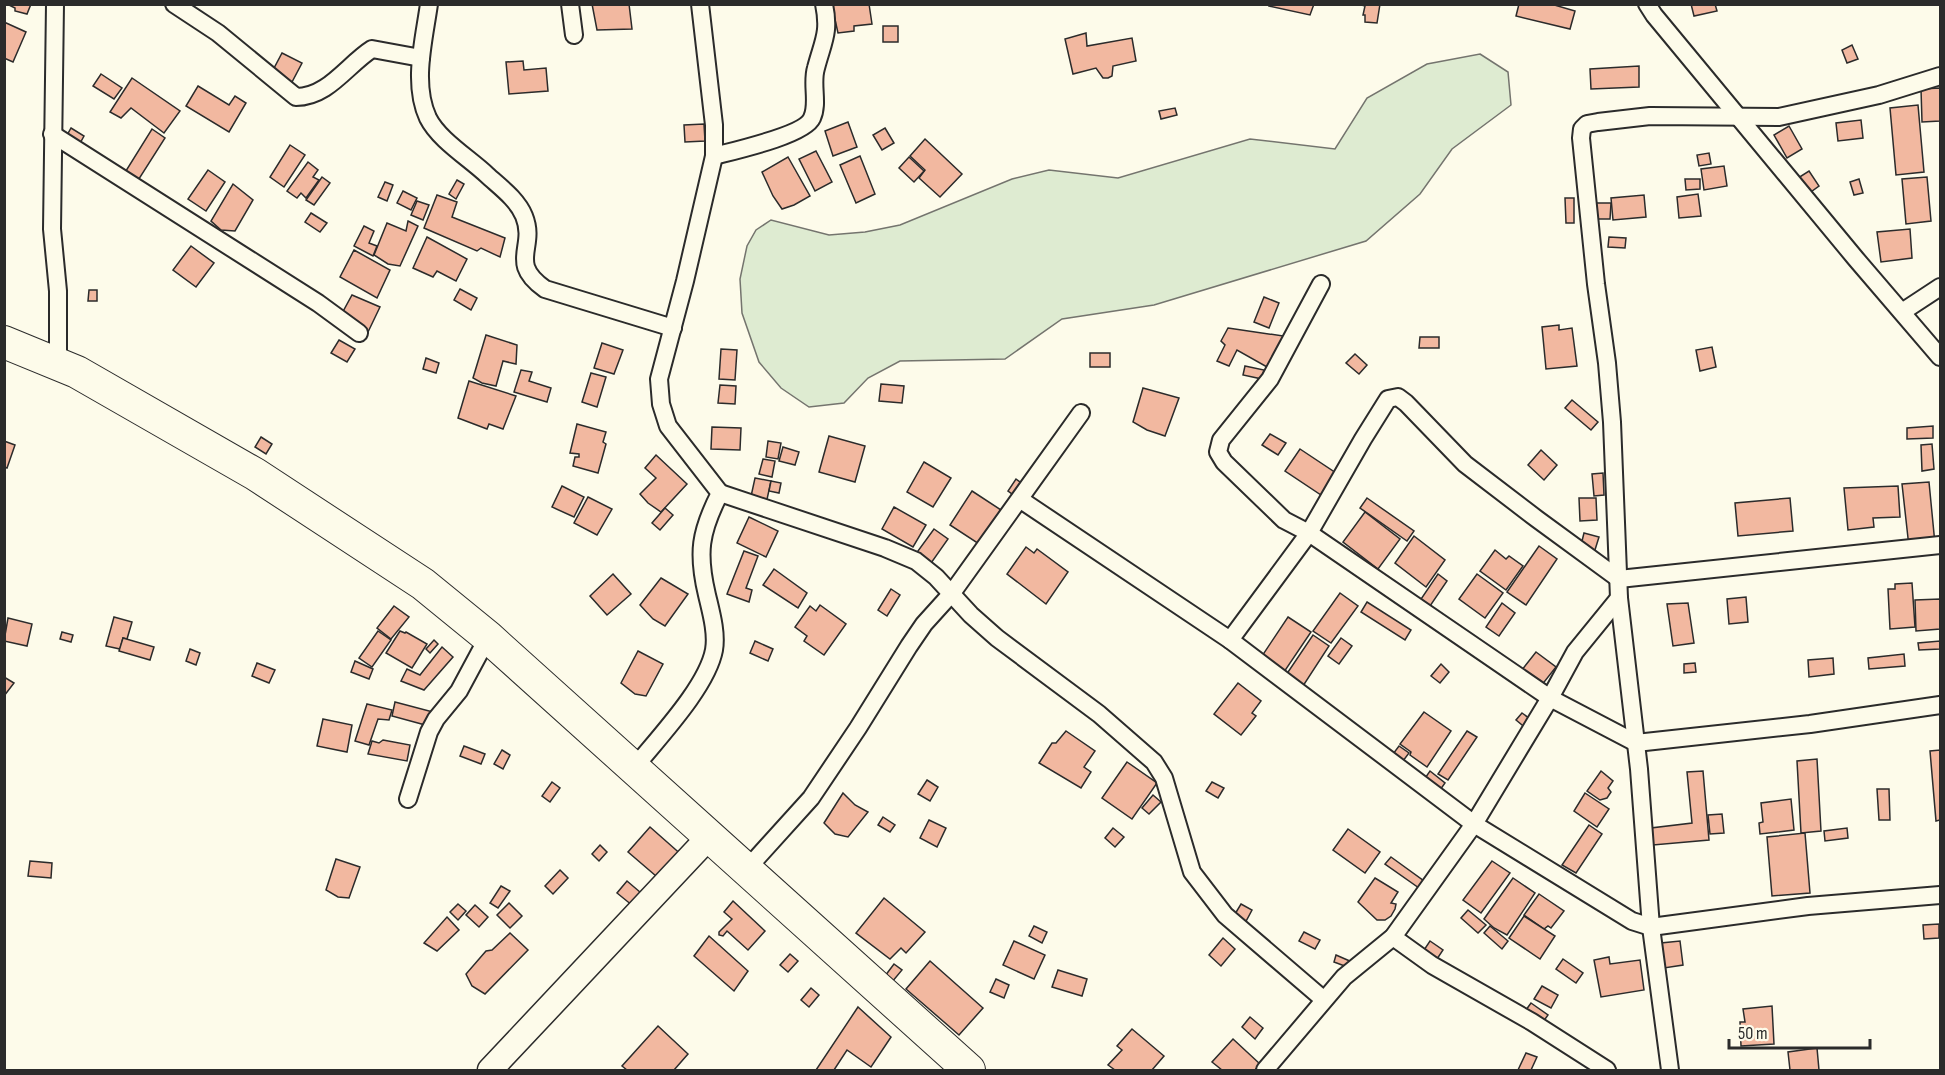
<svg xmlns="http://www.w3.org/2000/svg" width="1945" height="1075" font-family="'Sofia Sans Condensed',sans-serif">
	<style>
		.green { fill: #deebd1; stroke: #74746e; stroke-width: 1.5 }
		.building { fill: #f2b8a0; stroke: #2b2b2b; stroke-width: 1.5 }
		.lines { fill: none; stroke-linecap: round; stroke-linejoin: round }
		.street-casing { stroke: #2b2b2b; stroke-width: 20 }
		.secondary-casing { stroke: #2b2b2b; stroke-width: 27 }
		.highway-casing { stroke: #2b2b2b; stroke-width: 34 }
		.street { stroke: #fdfbea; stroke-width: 16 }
		.secondary { stroke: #fdfbea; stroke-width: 24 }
		.highway { stroke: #fdfbea; stroke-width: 32 }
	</style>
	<rect width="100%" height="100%" fill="#fdfbea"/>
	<polygon class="green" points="1480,54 1508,72 1511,105 1452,149 1420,194 1366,241 1154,305 1062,319 1005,359 900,361 868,378 844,403 809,407 781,388 759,362 742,313 740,279 747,246 756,230 771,220 829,235 865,232 900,225 1012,179 1049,170 1118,178 1250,139 1335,149 1367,98 1427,64"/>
	<g class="building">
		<polygon points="7,4 31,4 27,14 15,11 15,8"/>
		<polygon points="592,4 629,4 632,29 597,30"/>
		<polygon points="838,4 869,4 872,24 854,26 854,31 838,33 832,6"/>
		<polygon points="1270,4 1314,4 1310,15 1269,6"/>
		<polygon points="1358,4 1380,4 1377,23 1365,22 1365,15 1363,15 1365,6"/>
		<polygon points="1519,4 1551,4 1575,11 1570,29 1516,16"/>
		<polygon points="1691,4 1715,4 1717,11 1694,16"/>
		<polygon points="4,22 26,32 13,62 4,58"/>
		<rect x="883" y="26" width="15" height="16"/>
		<polygon points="1086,33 1087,46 1132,38 1136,61 1113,66 1112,76 1108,78 1103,78 1096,68 1073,74 1065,39"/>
		<polygon points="1852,45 1858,59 1847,63 1842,50"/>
		<polygon points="282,53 302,63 292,82 272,72"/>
		<polygon points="523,61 524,70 546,68 548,91 509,94 506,62"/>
		<polygon points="1639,66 1639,87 1591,89 1590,69"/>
		<polygon points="101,74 122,88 114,99 93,86"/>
		<polygon points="132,78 180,111 164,133 131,108 121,118 110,112"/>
		<polygon points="198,86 229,105 235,96 246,103 229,132 186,106"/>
		<polygon points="1940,88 1940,121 1922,122 1921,89"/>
		<polygon points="1918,105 1924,172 1896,175 1890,108"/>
		<polygon points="1175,108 1177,115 1161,119 1159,111"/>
		<polygon points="1861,120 1863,138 1838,141 1836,123"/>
		<polygon points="848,122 857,147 833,156 825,131"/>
		<polygon points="704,124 705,141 685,142 684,125"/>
		<polygon points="1789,126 1802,149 1787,158 1774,135"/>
		<polygon points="71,128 84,136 79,145 66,137"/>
		<polygon points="885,128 894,143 882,150 873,135"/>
		<polygon points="152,129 165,138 137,182 124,174"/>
		<polygon points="925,139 962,174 940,197 919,178 925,170 910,156"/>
		<polygon points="290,145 305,155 284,187 270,177"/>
		<polygon points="816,151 832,182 815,191 799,159"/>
		<polygon points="1709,153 1711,164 1699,166 1697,155"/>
		<polygon points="860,156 875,194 856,203 840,165"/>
		<polygon points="788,157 810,196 794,205 782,209 773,196 762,172"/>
		<polygon points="909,157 924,171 914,182 899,168"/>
		<polygon points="308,162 318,170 313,177 319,180 306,198 301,193 297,198 287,191"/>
		<polygon points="1724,166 1727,186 1704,190 1701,169"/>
		<polygon points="208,170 225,182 206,211 188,199"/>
		<polygon points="1809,171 1819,186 1808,194 1798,178"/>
		<polygon points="322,177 330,183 314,205 306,200"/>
		<polygon points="1927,177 1931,221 1906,224 1902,179"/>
		<polygon points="1685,179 1700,179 1700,189 1686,190"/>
		<polygon points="1859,179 1863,193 1854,195 1850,182"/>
		<polygon points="457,180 464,184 456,199 449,194"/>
		<polygon points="385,182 393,185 387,201 378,197"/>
		<polygon points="233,184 253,200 235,231 221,230 211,221"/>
		<polygon points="403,191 417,198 411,210 397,203"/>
		<polygon points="1698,194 1701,216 1679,218 1677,197"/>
		<polygon points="437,195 457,202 452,217 505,238 500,257 481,248 477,251 424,228"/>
		<polygon points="1644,195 1646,217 1613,220 1611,198"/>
		<polygon points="1565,198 1574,198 1574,223 1566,223"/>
		<polygon points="417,201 429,205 423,220 411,215"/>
		<polygon points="1592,203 1611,203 1610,219 1592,219"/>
		<polygon points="311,213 327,223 320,232 305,222"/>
		<polygon points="408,221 418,226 400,266 388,264 374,255 387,223 406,231"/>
		<polygon points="364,226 374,231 369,243 377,246 373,256 354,246"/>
		<polygon points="1910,229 1912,258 1881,262 1877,232"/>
		<polygon points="427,237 467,259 456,281 437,271 433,277 413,268"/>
		<polygon points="1609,237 1626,238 1625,248 1608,247"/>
		<polygon points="191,246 214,263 196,287 173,270"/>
		<polygon points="354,250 390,270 377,298 340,277"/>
		<polygon points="460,289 477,298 471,310 454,300"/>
		<polygon points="89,290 97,290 97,301 88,301"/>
		<polygon points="352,295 380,307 368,332 340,317"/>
		<polygon points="1264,297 1279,303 1269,328 1254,322"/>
		<polygon points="1559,325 1559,330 1572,328 1577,366 1546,369 1542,327"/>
		<polygon points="1228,328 1290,337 1267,367 1237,350 1229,366 1217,361 1225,345 1221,341"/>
		<polygon points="486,335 517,345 516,364 503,361 496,386 482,383 473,378"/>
		<polygon points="1420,337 1439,337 1439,348 1419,348"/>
		<polygon points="339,340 355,349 347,362 331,353"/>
		<polygon points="602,343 623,350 614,374 594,368"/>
		<polygon points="1712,347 1716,367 1700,371 1696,350"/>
		<polygon points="721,349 737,350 735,380 719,379"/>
		<rect x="1090" y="353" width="20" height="14"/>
		<polygon points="1355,354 1367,365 1359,374 1346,363"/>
		<polygon points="426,358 439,363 436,373 423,369"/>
		<polygon points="1245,366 1264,370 1262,379 1243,375"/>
		<polygon points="521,370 532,372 529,381 551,388 547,402 514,392"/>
		<polygon points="591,373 606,377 597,407 582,402"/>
		<polygon points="469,381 516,396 503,429 489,424 487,429 458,418"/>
		<polygon points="881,384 904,386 902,403 879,401"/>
		<polygon points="720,385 736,386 735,404 718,403"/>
		<polygon points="1143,388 1179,398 1165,436 1147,430 1133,422"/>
		<polygon points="1572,400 1598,422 1591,430 1565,408"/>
		<polygon points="577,424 606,432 603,442 606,444 598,473 573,466 575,457 579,457 579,454 570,453"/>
		<polygon points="1933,426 1933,438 1907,439 1907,428"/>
		<polygon points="712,427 741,428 740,450 711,449"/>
		<polygon points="1270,434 1286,443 1278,455 1262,445"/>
		<polygon points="829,436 865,446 855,482 819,472"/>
		<polygon points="261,437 272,444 266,454 255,447"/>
		<polygon points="4,441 15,445 7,468 4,467"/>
		<polygon points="768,441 781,443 778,459 766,457"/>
		<polygon points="1932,444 1934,469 1922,471 1921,445"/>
		<polygon points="783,447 799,452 795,465 779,461"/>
		<polygon points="1300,449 1339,475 1324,497 1285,471"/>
		<polygon points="1541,450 1557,465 1544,480 1528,465"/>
		<polygon points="656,455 687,484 661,512 648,503 640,494 656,478 645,468"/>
		<polygon points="763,459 775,461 772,477 759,474"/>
		<polygon points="924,462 951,478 933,507 907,492"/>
		<polygon points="1603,473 1604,495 1594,496 1592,474"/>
		<polygon points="755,478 771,481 766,504 750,501"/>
		<polygon points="1016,479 1027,487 1019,499 1008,491"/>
		<polygon points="771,481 781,483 779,493 769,491"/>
		<polygon points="1929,482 1935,544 1909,547 1902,484"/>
		<polygon points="562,486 584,497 574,517 552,507"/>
		<polygon points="1898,486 1900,517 1873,518 1874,527 1848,530 1844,488"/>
		<polygon points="972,491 1001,510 979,544 950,525"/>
		<polygon points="588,497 612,509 597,535 574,523"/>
		<polygon points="1367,498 1414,531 1407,541 1360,508"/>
		<polygon points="1579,498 1596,498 1597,520 1580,521"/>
		<polygon points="1790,498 1793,531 1738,536 1735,503"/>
		<polygon points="894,507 926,525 913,547 882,529"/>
		<polygon points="665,508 673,515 660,530 652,523"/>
		<polygon points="1365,512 1400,539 1378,569 1343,542"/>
		<polygon points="749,517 778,531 766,557 737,543"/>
		<polygon points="934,529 948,539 929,566 915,555"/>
		<polygon points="1584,533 1599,537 1594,553 1580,549"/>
		<polygon points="1414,536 1445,560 1426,587 1395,563"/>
		<polygon points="1539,546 1557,559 1526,605 1507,592"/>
		<polygon points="1026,547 1034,553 1037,549 1068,572 1046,604 1007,574"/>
		<polygon points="1495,550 1506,559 1509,556 1523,566 1506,590 1480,571"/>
		<polygon points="744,551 758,556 746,588 752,590 749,602 727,594"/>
		<polygon points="774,569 807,593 798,608 763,585"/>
		<polygon points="613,574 631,594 607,615 590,596"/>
		<polygon points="1438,574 1447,581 1428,609 1419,602"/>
		<polygon points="1477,574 1503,593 1485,618 1459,599"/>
		<polygon points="661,578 688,594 665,626 653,619 640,605"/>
		<polygon points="1912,583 1915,627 1890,629 1888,589 1895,589 1895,584"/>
		<polygon points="891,589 900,595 887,616 878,610"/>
		<polygon points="1340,593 1358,606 1331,643 1313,631"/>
		<polygon points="1746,597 1748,622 1729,624 1727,599"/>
		<polygon points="1940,599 1940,629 1916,631 1915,600"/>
		<polygon points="1367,602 1411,630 1405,640 1361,612"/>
		<polygon points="1502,603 1515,613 1499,636 1486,627"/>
		<polygon points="1688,603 1694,643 1673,646 1667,604"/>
		<polygon points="820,605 846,624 824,655 804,641 807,636 795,627 810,606 816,611"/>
		<polygon points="394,606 409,617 391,639 377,628"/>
		<polygon points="114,617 132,622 127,639 123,638 120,649 106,646"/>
		<polygon points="1288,617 1311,632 1282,675 1260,659"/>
		<polygon points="8,618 32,624 27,646 4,641"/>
		<polygon points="378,631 391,640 372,667 359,658"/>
		<polygon points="400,631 405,633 406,632 427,644 412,668 386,653"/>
		<polygon points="62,632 73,635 71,642 60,639"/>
		<polygon points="1313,635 1329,646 1303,686 1286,675"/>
		<polygon points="123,638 154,647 150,660 119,651"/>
		<polygon points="1341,638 1352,646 1339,664 1328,656"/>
		<polygon points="434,640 438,644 430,653 426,649"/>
		<polygon points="755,641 773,649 768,661 750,653"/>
		<polygon points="1940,641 1940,649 1919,650 1918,643"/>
		<polygon points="442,647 453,657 424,690 401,681 407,669 420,675"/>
		<polygon points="190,649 200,653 196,665 186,661"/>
		<polygon points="638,651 663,664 646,696 635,694 621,683"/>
		<polygon points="1536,652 1556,667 1541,686 1521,671"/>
		<polygon points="1904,654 1905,666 1869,669 1868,658"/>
		<polygon points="1833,658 1834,674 1809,677 1808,660"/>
		<polygon points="355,661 373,669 369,679 351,672"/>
		<polygon points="257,663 275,670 269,683 252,676"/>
		<polygon points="1695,663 1696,672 1684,673 1684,664"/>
		<polygon points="1441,664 1449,672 1440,683 1431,676"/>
		<polygon points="4,677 14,683 4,696"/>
		<polygon points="1238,683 1261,701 1252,713 1256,716 1241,735 1214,714"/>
		<polygon points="395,702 433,712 429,726 392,716"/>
		<polygon points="367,704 392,710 389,720 378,719 369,745 355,741"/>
		<polygon points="1424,712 1451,731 1427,767 1410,755 1411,752 1400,744"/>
		<polygon points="1522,713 1533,721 1527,729 1516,720"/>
		<polygon points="323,719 352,725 347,752 317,746"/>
		<polygon points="1066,731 1095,751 1084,767 1091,772 1081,788 1039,763 1052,743 1056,743"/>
		<polygon points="1467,731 1477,737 1448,780 1438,774"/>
		<polygon points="383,740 410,745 407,761 368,754 372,741 379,743"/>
		<polygon points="464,746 485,754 481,764 460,756"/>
		<polygon points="1399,746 1409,753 1403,761 1393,754"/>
		<polygon points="502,750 510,755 503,769 494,764"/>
		<polygon points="1940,750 1940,820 1936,821 1930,751"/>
		<polygon points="1817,759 1821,831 1801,833 1797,761"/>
		<polygon points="1127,762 1157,783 1132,819 1102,798"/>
		<polygon points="1430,771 1445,783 1438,793 1423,781"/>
		<polygon points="1601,771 1613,781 1608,788 1611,792 1607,798 1600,800 1587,791"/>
		<polygon points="1703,771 1709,840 1653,845 1651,828 1692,823 1687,772"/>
		<polygon points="927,780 938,787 930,801 918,794"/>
		<polygon points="552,782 560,788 550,802 542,796"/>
		<polygon points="1212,782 1224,788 1218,798 1206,791"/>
		<polygon points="1877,789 1889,789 1890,820 1879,820"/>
		<polygon points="843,793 855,805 868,812 848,837 835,834 824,823"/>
		<polygon points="1585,793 1609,809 1597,827 1574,811"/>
		<polygon points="1153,795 1161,802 1149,814 1142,808"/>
		<polygon points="1791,799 1794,830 1760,834 1759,823 1763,822 1761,803"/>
		<polygon points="1722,814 1724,833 1710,834 1708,815"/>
		<polygon points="883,817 895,825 890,832 878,825"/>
		<polygon points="929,820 946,828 937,847 920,838"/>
		<polygon points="1589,825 1602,834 1576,873 1562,865"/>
		<polygon points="650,827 684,857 663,882 628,852"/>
		<polygon points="1113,828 1124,837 1115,847 1105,838"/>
		<polygon points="1847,828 1848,838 1825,841 1824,831"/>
		<polygon points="1348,829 1380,852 1365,873 1333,850"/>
		<polygon points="1805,833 1810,893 1772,896 1767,837"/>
		<polygon points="600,845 607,852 599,861 592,854"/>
		<polygon points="1391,857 1424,881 1419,888 1385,864"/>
		<polygon points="336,859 360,867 349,898 338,897 326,890"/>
		<polygon points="30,861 52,863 51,878 28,876"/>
		<polygon points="1492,861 1510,873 1481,913 1463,900"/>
		<polygon points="560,870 568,878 553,894 545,886"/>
		<polygon points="1375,878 1398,892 1391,903 1396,904 1395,909 1391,916 1385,920 1377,920 1358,902"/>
		<polygon points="1513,878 1535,893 1507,935 1494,928 1484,919"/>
		<polygon points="627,881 647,898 638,910 617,893"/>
		<polygon points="501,886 510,891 498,908 490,903"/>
		<polygon points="1539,894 1564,911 1551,928 1548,926 1544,929 1524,915"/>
		<polygon points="884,898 925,932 906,953 901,948 890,959 856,933"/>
		<polygon points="733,901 765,931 748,950 727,931 723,936 719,935 719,932 732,919 724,912"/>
		<polygon points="509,903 522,916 510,928 497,915"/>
		<polygon points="458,904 466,911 458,920 450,912"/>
		<polygon points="1241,904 1252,910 1244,925 1232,919"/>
		<polygon points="475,905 488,917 479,927 466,915"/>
		<polygon points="1468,910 1486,925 1478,933 1461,918"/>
		<polygon points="1524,916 1555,936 1540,959 1509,938"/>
		<polygon points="447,917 459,930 437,951 424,943"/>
		<polygon points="1939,924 1939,938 1924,939 1923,925"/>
		<polygon points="1034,926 1047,932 1042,943 1029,936"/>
		<polygon points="1490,926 1508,941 1502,949 1484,933"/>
		<polygon points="1304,932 1320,940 1315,949 1299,941"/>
		<polygon points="510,933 528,950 485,994 472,986 466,974 486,951 492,950"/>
		<polygon points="709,936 748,971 734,991 694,956"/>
		<polygon points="1223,938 1235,949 1221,966 1209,955"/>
		<polygon points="1014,941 1045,955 1034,979 1003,965"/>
		<polygon points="1430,941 1443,950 1437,959 1424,950"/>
		<polygon points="1680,941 1683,965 1664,968 1661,943"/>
		<polygon points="790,954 798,961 788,972 780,965"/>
		<polygon points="1336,955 1352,962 1350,968 1334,962"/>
		<polygon points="1609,957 1610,964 1640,960 1644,990 1601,997 1594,960"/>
		<polygon points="1563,959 1583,973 1576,983 1556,969"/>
		<polygon points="930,961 983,1008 959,1035 906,989"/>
		<polygon points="894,964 902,970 892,982 885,976"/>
		<polygon points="1058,970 1087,979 1082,996 1052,987"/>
		<polygon points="996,979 1009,985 1004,998 990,992"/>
		<polygon points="1542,986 1558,995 1551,1008 1534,999"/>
		<polygon points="811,988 819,995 809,1007 801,1000"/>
		<polygon points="1531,1003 1548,1015 1540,1026 1523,1014"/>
		<polygon points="1772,1006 1774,1044 1741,1046 1740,1022 1745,1022 1743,1009"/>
		<polygon points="858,1007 891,1037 871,1067 847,1050 834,1070 816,1070"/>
		<polygon points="1250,1017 1263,1028 1255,1039 1242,1027"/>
		<polygon points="658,1026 688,1054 674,1070 627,1070 622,1066"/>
		<polygon points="1132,1029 1164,1056 1152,1070 1115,1070 1108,1065 1122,1050 1117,1046"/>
		<polygon points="1233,1039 1260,1064 1255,1070 1222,1070 1212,1062"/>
		<polygon points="1817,1048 1819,1070 1790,1070 1788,1052"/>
		<polygon points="1526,1053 1537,1057 1531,1070 1518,1070"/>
	</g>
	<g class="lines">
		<defs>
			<g id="street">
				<polyline points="55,4 52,229 58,291 58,364"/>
				<path d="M174 4 218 33 296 97C328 97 347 65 372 49L421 58"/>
				<path d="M429 4C424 40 412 84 428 118 439 140 469 158 487 175 500 187 517 199 524 216 537 248 507 262 545 289L673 328"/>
				<polyline points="570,4 574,35"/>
				<polyline points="1647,4 1654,15 1856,259 1940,357"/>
				<polyline points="52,134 318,303 359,333"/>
				<path d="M714 156C733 151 805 135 812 118 819 103 811 84 816 68 823 41 830 33 824 4"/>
				<polyline points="1321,284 1270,379 1221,440 1218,452 1224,462 1284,520 1309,533 1550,698 1636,743 1810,724 1940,705"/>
				<polyline points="1902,312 1940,287"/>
				<polyline points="720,493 885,548 916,561 936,577 971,615 997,638 1099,714 1154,762 1164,778 1192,872 1225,915 1323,999"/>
				<polyline points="1021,500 1230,640 1474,824 1632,921 1651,927 1808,906 1940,895"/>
				<polyline points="1230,640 1309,533 1363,439 1388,399 1398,397 1406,403 1465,464 1537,519 1619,579 1940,545"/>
				<path d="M634 768C658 738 707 687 714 650 717 633 711 612 707 595 697 553 700 532 720 493L668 426 661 404 659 379 685 281 714 156V125L700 4"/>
				<polyline points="408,799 429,732 436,719 459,691 488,637"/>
				<polyline points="745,871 811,798 858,728 909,646 924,624 952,593 1081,413"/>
				<polyline points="1393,937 1432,965 1532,1022 1607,1070"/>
				<polyline points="1265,1070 1344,977 1393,937 1474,824 1550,698 1575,652 1619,598"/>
				<polyline points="1670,1070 1651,927 1639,769 1619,598 1612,422 1607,363 1596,284 1581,138 1582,129 1587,124 1598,122 1650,116 1779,117 1879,95 1940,76"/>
			</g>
			<polyline id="secondary" points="490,1070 709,837"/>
			<polyline id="highway" points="4,342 77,372 255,474 423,584 488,637 969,1070"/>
		</defs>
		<use href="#street" class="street-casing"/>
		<use href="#secondary" class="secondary-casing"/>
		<use href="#highway" class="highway-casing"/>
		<use href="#street" class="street"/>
		<use href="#secondary" class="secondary"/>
		<use href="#highway" class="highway"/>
	</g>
	<rect width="1945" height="1075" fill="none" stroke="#2b2b2b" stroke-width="12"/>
	<path d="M1729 1039v9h141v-9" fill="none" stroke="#2b2b2b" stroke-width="3"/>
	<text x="1738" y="1039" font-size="18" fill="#2b2b2b" stroke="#fdfbea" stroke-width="4.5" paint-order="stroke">50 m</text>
</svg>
